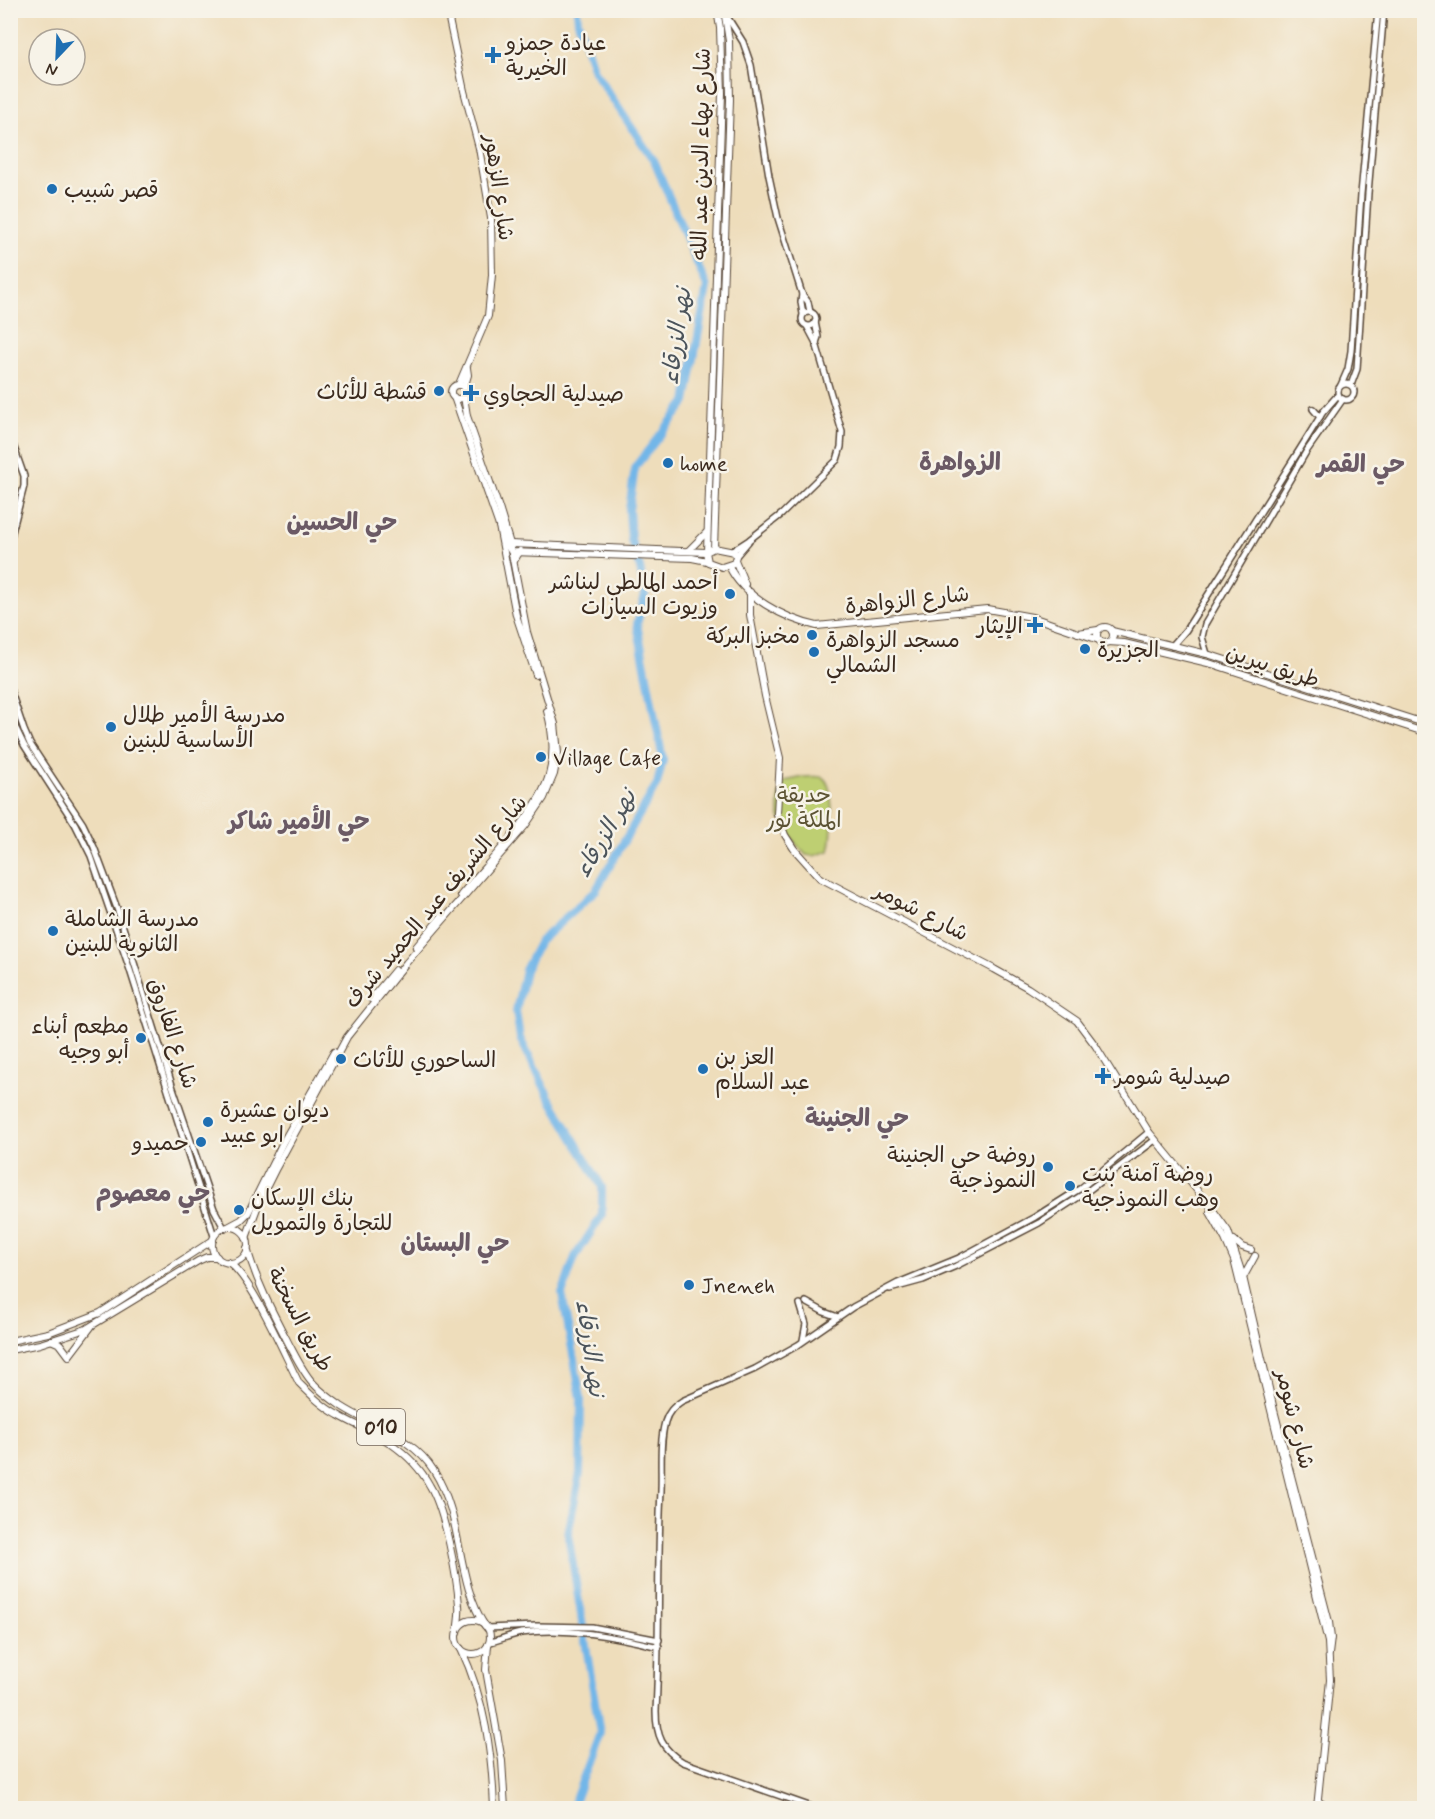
<svg xmlns="http://www.w3.org/2000/svg" width="1435" height="1819" font-family="Mynerve,'Playpen Sans Arabic',sans-serif">
	<style>
		.green { fill: #becf72; stroke: #7c7c48; stroke-width: 1.5 }
		.lines { fill: none; stroke-linecap: round; stroke-linejoin: round }
		.river { stroke: #72b6e8; stroke-width: 8 }
		.tertiary-casing { stroke: #564536; stroke-width: 8 }
		.secondary-casing { stroke: #564536; stroke-width: 8 }
		.primary-casing { stroke: #564536; stroke-width: 8 }
		.tertiary { stroke: #fff; stroke-width: 5 }
		.secondary { stroke: #fff; stroke-width: 6 }
		.primary { stroke: #fff; stroke-width: 6 }
		.poi-dot { fill: #1f6fb2; stroke: #f7f3e8; stroke-width: 2 }
		.labels { text-anchor: middle; stroke-width: 5; stroke-linejoin: round; paint-order: stroke }
		.shield { fill: #f7f3e8; stroke: #73665b; stroke-width: 1.5 }
		.shield-label { font-size: 21px; font-weight: bold; fill: #3b2a1e }
		.poi-label { font-size: 22px; fill: #3b2a1e; stroke: #f7f3e8; text-anchor: start }
		.street-label { font-size: 22px; fill: #3b2a1e; stroke: #f7f3e8 }
		.park-label { font-size: 22px; fill: #5c5333; stroke: #f7f3e8 }
		.water-label { font-size: 24px; font-style: italic; fill: #4c545b; stroke: #f7f3e8 }
		.neighbourhood-label { font-size: 24px; font-weight: bold; fill: #6b5a65; stroke: #f7f3e8 }
	</style>
	<rect width="100%" height="100%" fill="#f7f3e8"/>
	<filter id="ink" filterUnits="userSpaceOnUse"><feTurbulence type="fractalNoise" baseFrequency=".0167" numOctaves="2"/><feDisplacementMap in="SourceGraphic" scale="12" xChannelSelector="R" yChannelSelector="G"/><feConvolveMatrix kernelMatrix="1 2 1 2 8 2 1 2 1" color-interpolation-filters="sRGB"/></filter>
	<filter id="wash" filterUnits="userSpaceOnUse"><feTurbulence type="fractalNoise" baseFrequency=".008" numOctaves="4" result="noise"/><feDisplacementMap in="SourceGraphic" scale="24" xChannelSelector="R" yChannelSelector="G"/><feGaussianBlur stdDeviation="1.35" result="paint"/><feColorMatrix in="noise" values="0 0 0 0 0 0 0 0 0 0 0 0 0 0 0 0 0 1.4 0 .05"/><feComposite in="paint" operator="in"/></filter>
	<g filter="url(#wash)">
		<rect width="100%" height="100%" fill="#edb"/>
		<path class="green" d="M804 777C809 777 818 775 823 778 835 784 833 839 829 851L814 856 806 855 796 844 779 816V794L785 781Z"/>
		<g class="lines">
			<polyline class="river" points="572,1808 600,1733 568,1534 580,1473 581,1398 562,1294 575,1257 602,1215 602,1187 549,1097 520,1038 516,1011 525,970 540,941 596,890 657,784 663,760 637,624 645,595 640,568 631,540 629,510 635,467 686,402 707,287 654,161 594,71 578,21 577,10"/>
		</g>
	</g>
	<g filter="url(#ink)">
		<g class="lines">
			<defs>
				<g id="tertiary">
					<polyline points="726,15 743,42 751,65 769,176 778,218 802,294 808,302 810,312"/>
					<polyline points="802,294 801,302 803,314"/>
					<circle cx="809" cy="319" r="7"/>
					<polyline points="815,322 818,337 816,343"/>
					<circle cx="1346" cy="392" r="8"/>
					<polyline points="1341,385 1348,369 1351,351 1361,194 1378,10"/>
					<polyline points="1351,385 1357,369 1368,193 1384,10"/>
					<polyline points="1313,409 1320,417"/>
					<polyline points="10,436 24,476 24,486 10,540"/>
					<polyline points="732,551 749,540 782,514 837,460 841,447 842,432 816,343 807,326"/>
					<polyline points="736,556 748,542"/>
					<polyline points="1172,646 1186,630 1300,449 1323,412 1338,395"/>
					<polyline points="1207,654 1202,637 1205,624 1306,452 1343,399"/>
					<polyline points="10,689 24,730 30,744 83,824 94,847 118,911 172,1085 214,1209 224,1228"/>
					<polyline points="10,716 24,745 75,824 91,856 130,970 214,1236"/>
					<polyline points="890,1289 923,1280 956,1266 1039,1223 1085,1193 1155,1140"/>
					<polyline points="806,1302 824,1312 838,1317"/>
					<polyline points="800,1304 806,1324 803,1340"/>
					<polyline points="487,1628 536,1626 592,1627 659,1640"/>
					<path d="M490 1642C500 1640 510 1635 521 1633 567 1627 614 1636 659 1647"/>
					<path d="M815 1808 683 1762C662 1750 656 1735 656 1711 660 1638 657 1564 661 1491 662 1469 659 1444 665 1422 668 1412 673 1407 682 1401L755 1369 798 1345 853 1307 898 1283 959 1258 1035 1217 1081 1188 1149 1132"/>
				</g>
				<g id="secondary">
					<polyline points="447,10 464,91 479,148 491,218 492,275 488,316 459,384"/>
					<circle cx="458" cy="392" r="7"/>
					<polyline points="464,388 468,375 467,368"/>
					<polyline points="454,397 499,526 516,615 536,675"/>
					<polyline points="750,592 750,615 765,696 780,758 777,814 785,835 794,849 820,878 994,969 1028,988 1077,1021 1095,1045 1149,1132 1210,1206 1228,1231 1243,1277 1274,1410 1329,1622 1331,1638 1329,1654"/>
					<path d="M461 895C487 863 538 814 549 775 555 753 553 732 547 711"/>
					<polyline points="416,947 442,916"/>
					<polyline points="371,999 395,970"/>
					<polyline points="1210,1212 1225,1239 1234,1260 1328,1642 1330,1680 1317,1808"/>
					<polyline points="228,1227 241,1220 248,1213 283,1142 334,1052"/>
					<polyline points="246,1238 260,1200 276,1168 347,1037 406,963 525,826 544,798 554,774 558,753 555,724 527,632 510,544 499,508 467,416 464,396"/>
					<polyline points="1234,1240 1242,1247 1251,1250"/>
					<polyline points="1244,1276 1255,1256"/>
					<polyline points="1318,1801 1327,1807"/>
				</g>
				<g id="primary">
					<path d="M499 526C506 534 504 545 512 552L692 558 707 561"/>
					<polyline points="510,544 706,552"/>
					<polyline points="714,548 730,100 729,41 724,10"/>
					<polygon points="714,548 734,552 736,556 734,563 722,567 708,562 706,552"/>
					<polyline points="689,550 706,533"/>
					<polyline points="707,551 722,93 720,28 717,10"/>
					<polyline points="735,560 745,584"/>
					<polyline points="514,561 520,551"/>
					<path d="M729 566C743 597 785 619 817 626L987 609 1032 617 1099 640"/>
					<circle cx="1105" cy="635" r="8"/>
					<polyline points="1112,631 1207,654 1424,723"/>
					<polyline points="1078,633 1098,630"/>
					<polyline points="1108,642 1124,643 1212,664 1424,732"/>
					<circle cx="230" cy="1245" r="18"/>
					<path d="M247 1248C256 1281 273 1313 289 1344 296 1357 303 1372 313 1383 321 1392 331 1399 341 1406 372 1426 413 1437 434 1471 464 1518 455 1579 485 1626"/>
					<path d="M228 1262C251 1276 285 1356 299 1383 311 1395 323 1407 338 1415 355 1425 374 1432 390 1443 406 1454 421 1469 430 1486 445 1511 457 1576 459 1605 460 1614 458 1624 457 1633"/>
					<polyline points="51,1340 60,1344 69,1356 91,1327"/>
					<polyline points="10,1341 48,1333 100,1313 213,1240"/>
					<polyline points="10,1350 40,1344 86,1329 198,1261 207,1257 217,1257"/>
					<circle cx="473" cy="1637" r="17"/>
					<polyline points="488,1645 486,1670 502,1761 505,1808"/>
					<path d="M461 1649C485 1699 492 1754 494 1808"/>
				</g>
			</defs>
			<use href="#tertiary" class="tertiary-casing"/>
			<use href="#secondary" class="secondary-casing"/>
			<use href="#primary" class="primary-casing"/>
			<use href="#tertiary" class="tertiary"/>
			<use href="#secondary" class="secondary"/>
			<use href="#primary" class="primary"/>
		</g>
	</g>
	<g class="poi-dot">
		<path d="M490 46h6v6h6v6h-6v6h-6v-6h-6v-6h6z"/>
		<circle cx="52" cy="189" r="6"/>
		<circle cx="439" cy="391" r="6"/>
		<path d="M468 384h6v6h6v6h-6v6h-6v-6h-6v-6h6z"/>
		<circle cx="668" cy="463" r="6"/>
		<circle cx="730" cy="594" r="6"/>
		<path d="M1032 616h6v6h6v6h-6v6h-6v-6h-6v-6h6z"/>
		<circle cx="812" cy="635" r="6"/>
		<circle cx="1085" cy="649" r="6"/>
		<circle cx="814" cy="652" r="6"/>
		<circle cx="111" cy="727" r="6"/>
		<circle cx="541" cy="757" r="6"/>
		<circle cx="53" cy="931" r="6"/>
		<circle cx="141" cy="1038" r="6"/>
		<circle cx="341" cy="1059" r="6"/>
		<circle cx="703" cy="1069" r="6"/>
		<path d="M1100 1067h6v6h6v6h-6v6h-6v-6h-6v-6h6z"/>
		<circle cx="208" cy="1122" r="6"/>
		<circle cx="201" cy="1142" r="6"/>
		<circle cx="1048" cy="1167" r="6"/>
		<circle cx="1070" cy="1186" r="6"/>
		<circle cx="239" cy="1210" r="6"/>
		<circle cx="689" cy="1285" r="6"/>
	</g>
	<g class="labels">
		<rect class="shield" x="357" y="1409" width="48" height="36" rx="4.5"/>
		<g class="shield-label">
			<text x="381" y="1434">010</text>
		</g>
		<g class="poi-label">
			<text x="506" y="50">عيادة جمزو<tspan x="506" dy="25">الخيرية</tspan></text>
			<text x="64" y="197">قصر شبيب</text>
			<text x="427" y="399" text-anchor="end">قشطة للأثاث</text>
			<text x="483" y="401">صيدلية الحجاوي</text>
			<text x="680" y="471">home</text>
			<text x="718" y="589" text-anchor="end">أحمد المالطي لبناشر<tspan x="718" dy="25">وزيوت السيارات</tspan></text>
			<text x="1023" y="633" text-anchor="end">الإيثار</text>
			<text x="800" y="643" text-anchor="end">مخبز البركة</text>
			<text x="826" y="647">مسجد الزواهرة<tspan x="826" dy="25">الشمالي</tspan></text>
			<text x="1097" y="657">الجزيرة</text>
			<text x="123" y="722">مدرسة الأمير طلال<tspan x="123" dy="25">الأساسية للبنين</tspan></text>
			<text x="553" y="765">Village Cafe</text>
			<text x="65" y="926">مدرسة الشاملة<tspan x="65" dy="25">الثانوية للبنين</tspan></text>
			<text x="129" y="1033" text-anchor="end">مطعم أبناء<tspan x="129" dy="25">أبو وجيه</tspan></text>
			<text x="715" y="1064">العز بن<tspan x="715" dy="25">عبد السلام</tspan></text>
			<text x="353" y="1067">الساحوري للأثاث</text>
			<text x="1115" y="1084">صيدلية شومر</text>
			<text x="220" y="1117">ديوان عشيرة<tspan x="220" dy="25">ابو عبيد</tspan></text>
			<text x="189" y="1150" text-anchor="end">حميدو</text>
			<text x="1036" y="1162" text-anchor="end">روضة حي الجنينة<tspan x="1036" dy="25">النموذجية</tspan></text>
			<text x="1082" y="1181">روضة آمنة بنت<tspan x="1082" dy="25">وهب النموذجية</tspan></text>
			<text x="251" y="1205">بنك الإسكان<tspan x="251" dy="25">للتجارة والتمويل</tspan></text>
			<text x="701" y="1293">Jneneh</text>
		</g>
		<g class="street-label">
			<text transform="translate(700 154) rotate(-89)" y="8">شارع بهاء الدين عبد الله</text>
			<text transform="translate(500 187) rotate(82)" y="8">شارع الزهور</text>
			<text transform="translate(907 599) rotate(-6)" y="8">شارع الزواهرة</text>
			<text transform="translate(1273 665) rotate(18)" y="8">طريق بيرين</text>
			<text transform="translate(435 901) rotate(-50)" y="8">شارع الشريف عبد الحميد شرف</text>
			<text transform="translate(922 911) rotate(27)" y="8">شارع شومر</text>
			<text transform="translate(174 1033) rotate(72)" y="8">شارع الفاروق</text>
			<text transform="translate(301 1319) rotate(62)" y="8">طريق السخنة</text>
			<text transform="translate(1296 1419) rotate(76)" y="8">شارع شومر</text>
		</g>
		<g class="park-label">
			<text x="804" y="802">حديقة<tspan x="804" dy="25">الملكة نور</tspan></text>
		</g>
		<g class="water-label">
			<text transform="translate(676 336) rotate(-82)" y="8">نهر الزرقاء</text>
			<text transform="translate(605 833) rotate(-59)" y="8">نهر الزرقاء</text>
			<text transform="translate(591 1348) rotate(82)" y="8">نهر الزرقاء</text>
		</g>
		<g class="neighbourhood-label">
			<text x="960" y="470">الزواهرة</text>
			<text x="1361" y="472">حي القمر</text>
			<text x="342" y="530">حي الحسين</text>
			<text x="299" y="829">حي الأمير شاكر</text>
			<text x="857" y="1126">حي الجنينة</text>
			<text x="153" y="1201">حي معصوم</text>
			<text x="455" y="1251">حي البستان</text>
		</g>
	</g>
	<rect width="1435" height="1819" fill="none" stroke="#f7f3e8" stroke-width="36"/>
	<g transform="translate(57 57) rotate(203)"><circle r="28" fill="#f7f3e8" stroke="#aca397" stroke-width="1.5"/>
	<path d="M0-4.5L10 22L0 15L-10 22Z" fill="#1f6fb2"/>
	<text y="-9" font-size="16" font-weight="bold" text-anchor="middle" fill="#3b2a1e">N</text>
	</g>
</svg>
